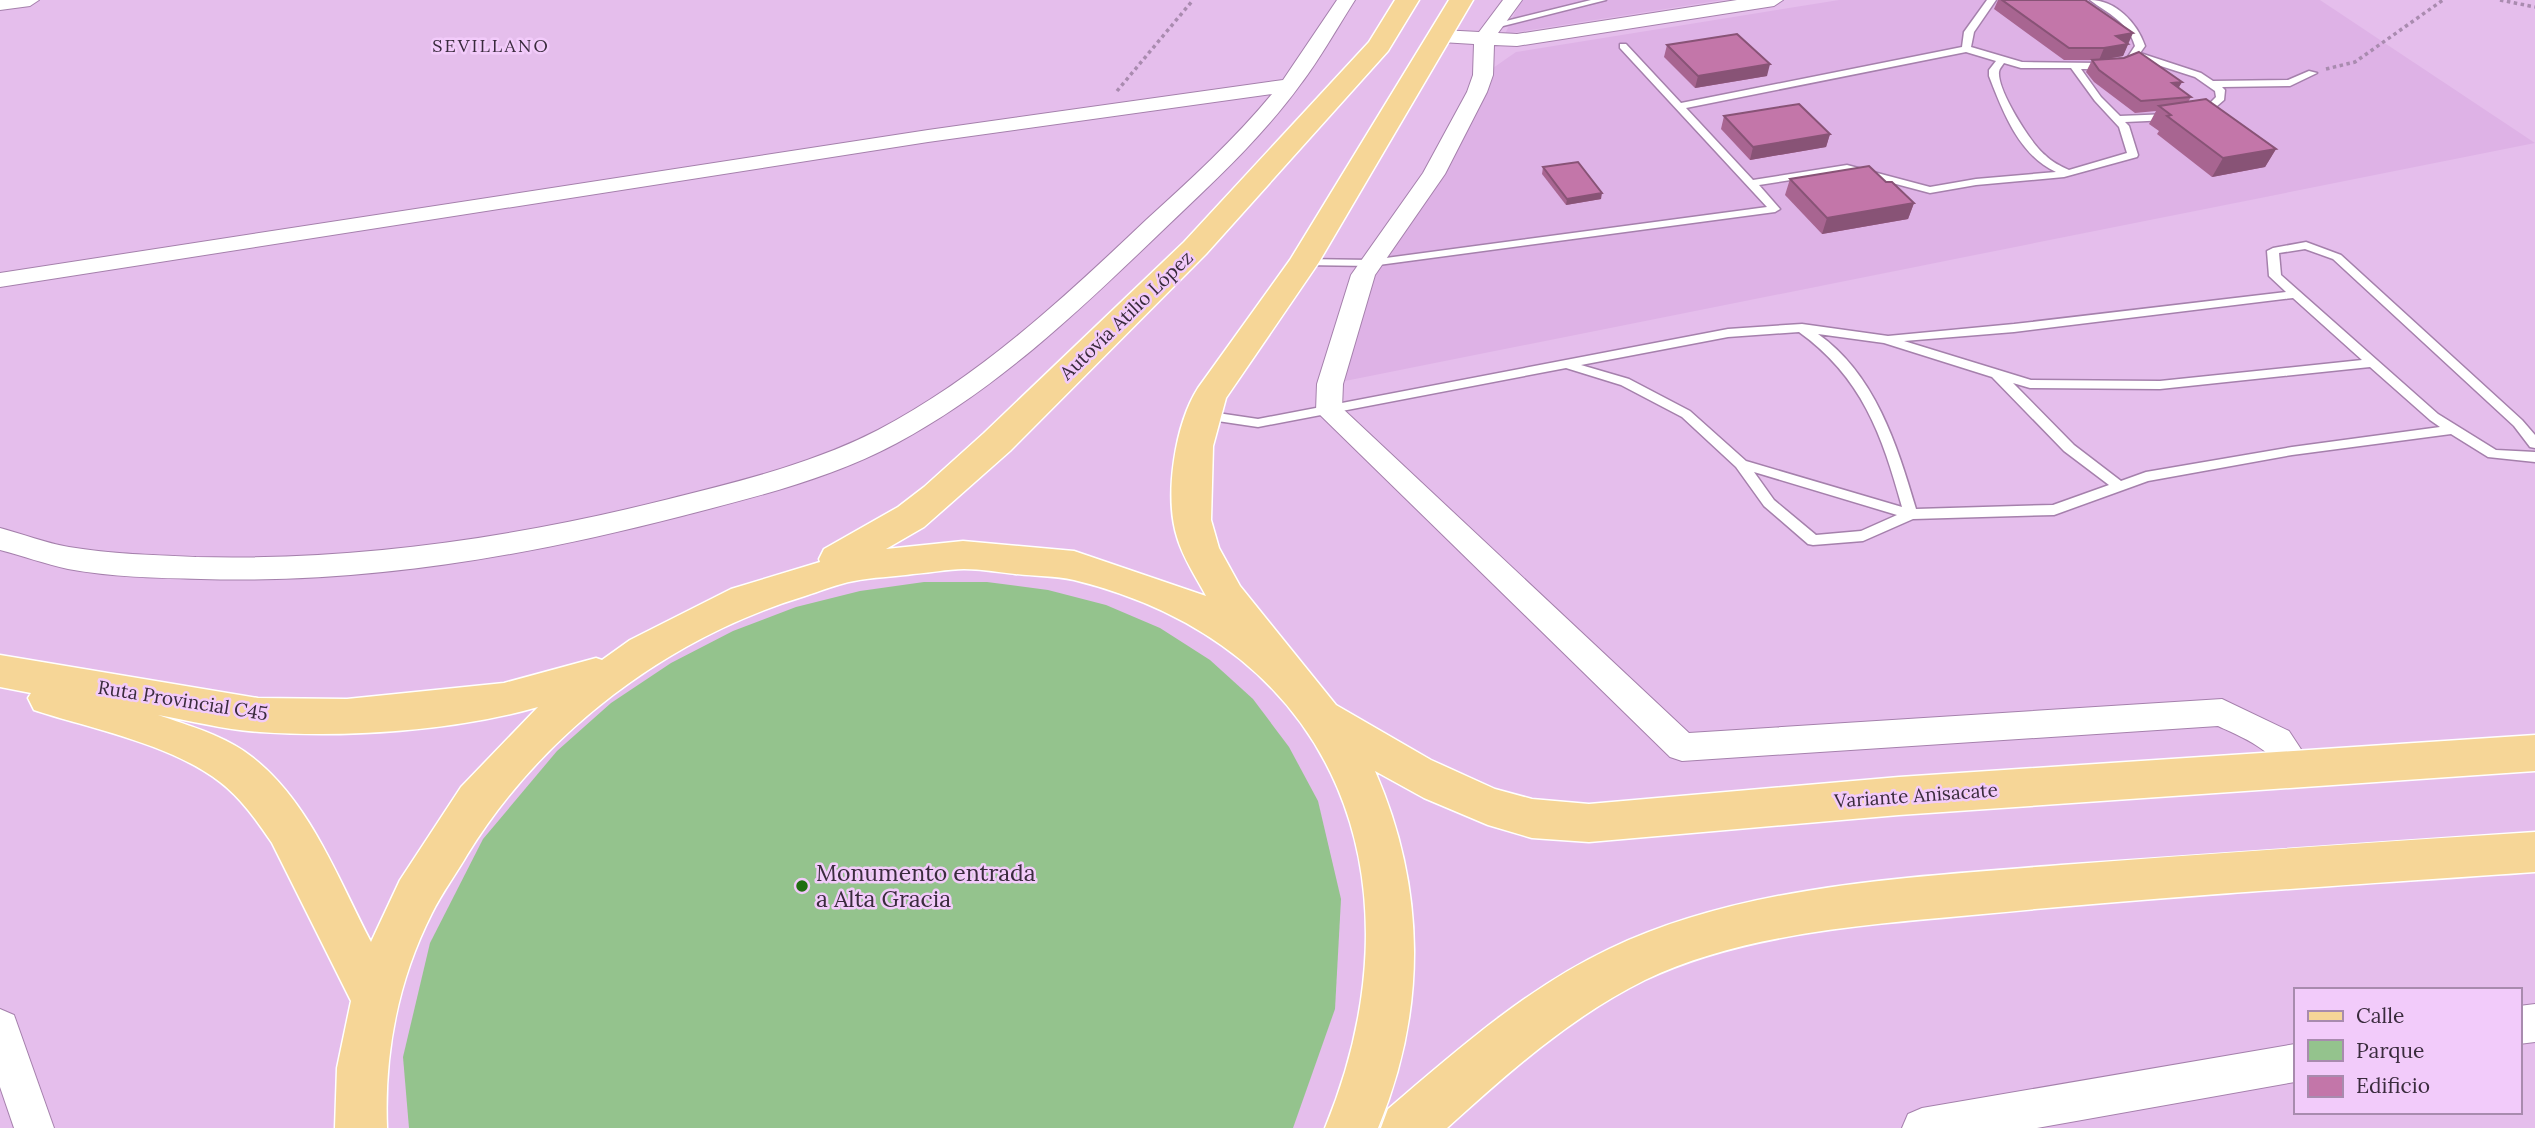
<svg xmlns="http://www.w3.org/2000/svg" width="2535" height="1128" font-family="Lora,serif">
	<style>
		.built { fill: #deb2e6 }
		.green { fill: #94c38d }
		.lines { fill: none; stroke-linecap: round; stroke-linejoin: round }
		.service-casing { stroke: #a580ac; stroke-width: 3 }
		.minor-casing { stroke: #a580ac; stroke-width: 2 }
		.primary-casing { stroke: #fff; stroke-width: 3 }
		.path { stroke: #a98baf; stroke-width: 3.5; stroke-dasharray: 3.5 3.5; stroke-linecap: butt }
		.service { fill: #fff; fill-rule: evenodd }
		.minor { fill: #fff; fill-rule: evenodd }
		.primary { fill: #f6d697; fill-rule: evenodd }
		.wall { fill: #a86591 }
		.shaded-wall { fill: #885376 }
		.building { fill: #c376a9; stroke: #885376; stroke-width: 2 }
		.poi-dot { fill: #206e12; stroke: #f2cbfa; stroke-width: 2.5 }
		.labels { text-anchor: middle; stroke-width: 5; stroke-linejoin: round; paint-order: stroke }
		.far-neighbourhood-label { font-size: 18px; letter-spacing: 2px; fill: #3a2b3d; stroke: #f2cbfa }
		.street-label { font-size: 19px; fill: #3a2b3d; stroke: #f2cbfa }
		.near-poi-label { font-size: 23px; fill: #3a2b3d; stroke: #f2cbfa; text-anchor: start }
	</style>
	<rect width="100%" height="100%" fill="#e5beec"/>
	<g class="built">
		<polygon points="1521,0 1723,0 1505,34"/>
		<polygon points="1839,0 2320,0 2535,143 1330,384 1363,275 1483,75 1516,52"/>
	</g>
	<polygon class="green" points="924,582 987,582 1048,590 1106,605 1160,628 1210,660 1253,699 1289,747 1318,801 1341,899 1335,1009 1293,1128 409,1128 403,1057 430,943 483,839 557,751 611,703 671,663 733,631 796,607 860,591"/>
	<g class="lines">
		<defs>
			<g id="service">
				<polygon points="1591,0 1606,0 1495,28 1490,25"/>
				<path d="M1987 0H1996L1974 32 1971 47 2022 62 2099 63 2127 58 2135 46C2128 21 2108 14 2090 0 2115 0 2137 22 2145 46L2140 53 2201 73 2213 81 2288 80 2309 71 2317 73 2290 86 2222 87 2225 90 2224 100C2215 108 2208 115 2195 113V109L2206 107 2216 97 2215 91 2195 77 2136 58C2125 72 2098 69 2081 69L2101 97 2120 116 2169 114 2174 117 2169 120 2125 122 2129 126 2138 155 2137 157 2064 177 1976 185 1930 193 1847 171 1759 185 1780 209 1775 212 1371 266 1304 265 1298 262 1304 259 1371 260 1767 207 1620 48V44H1626L1681 103 1962 47 1964 32ZM1966 52 1996 61 1989 70V76C2003 112 2019 155 2056 172L1976 179 1930 187 1847 165 1753 180 1686 108ZM2004 63 2021 68H2071L2095 101 2119 127 2127 153 2069 170C2060 166 2052 162 2045 155 2031 144 1997 90 1999 72 1999 69 2002 66 2004 63Z"/>
				<path d="M2306 242 2341 255 2522 420 2535 435V448L2530 447 2514 426 2333 259 2305 249 2279 253 2281 275 2438 414 2496 450 2535 452V462L2488 457 2451 434 2292 455 2148 481 2054 515 1913 519 1863 541 1813 545 1808 544 1764 506 1736 467 1682 417 1621 385 1566 368 1258 427 1204 419 1198 415 1204 411 1258 419 1728 329 1802 324 1888 336 2014 324 2286 292 2269 276 2267 251 2273 248ZM2293 298 2362 360 2160 381 2031 380 1904 341 2014 332ZM1799 332C1862 377 1882 435 1902 507L1746 461 1690 411 1629 379 1581 365 1728 337ZM1818 334 1884 343 1992 377 2064 451 2109 485 2053 505 1916 509C1897 445 1875 374 1818 334ZM2370 367 2430 420 2440 427 2292 447 2146 472 2121 481 2074 445 2013 383 2030 388 2160 389ZM1754 472 1897 515 1861 531 1816 535 1774 500Z"/>
			</g>
			<g id="minor">
				<polygon points="0,0 39,0 30,6 0,10"/>
				<path d="M1337 0H1355C1337 28 1320 59 1300 85 1260 140 1209 186 1160 233 1079 311 996 390 897 443 830 479 755 497 682 516 524 557 364 584 201 579 157 578 111 577 68 569 45 564 23 556 0 550V528C23 534 45 543 69 547 110 554 154 555 196 557 356 561 514 538 669 499 740 481 812 464 878 430 979 377 1064 298 1146 220 1190 180 1234 140 1272 94L928 142 0 287V273L928 130 1283 80Z"/>
				<path d="M1503 0H1522L1498 33 1517 34 1737 0H1783L1774 6 1517 46 1494 45 1493 75 1487 92 1445 174 1375 275 1343 384 1342 408 1689 733 2222 699 2289 731 2314 769 2309 779C2277 790 2282 763 2263 750 2250 740 2233 733 2218 726L1682 761 1670 757 1316 411 1317 384 1351 275 1423 173 1467 92 1473 75 1474 44 1441 42 1431 36 1441 30 1479 32Z"/>
				<polygon points="2535,1004 2535,1042 2519,1044 2519,1006"/>
				<polygon points="0,1009 14,1015 54,1128 14,1128 0,1087"/>
				<polygon points="2295,1044 2295,1082 2037,1128 1902,1128 1908,1114 1922,1108"/>
			</g>
			<g id="primary">
				<path d="M1395 0H1419L1388 51 1206 254 1010 451 924 527 886 549 963 541 1074 551 1206 596C1196 577 1183 558 1177 537 1164 496 1175 424 1198 388L1290 260 1449 0H1473L1319 262 1226 398 1213 446 1211 520 1219 548 1240 586 1336 705 1431 760 1495 789 1532 799 1589 804 1899 777 2535 735V771L1899 815 1589 842 1532 838 1488 825 1424 798 1375 771C1426 888 1427 1010 1378 1128H1325C1425 886 1342 646 1074 580 1055 576 1034 576 1015 574 998 572 981 569 964 569 947 569 930 573 913 574 893 577 873 577 854 581 837 584 821 591 805 596 667 638 543 732 467 855 456 874 442 893 432 913 398 980 384 1054 387 1128H335L337 1068 351 1001 272 843C257 821 241 798 220 782 171 744 92 729 34 710L28 698 31 693 0 687V655L258 698 347 699 504 683 596 658 602 660 630 640 731 589 820 562 819 559 824 549 898 507 924 487 984 433 1184 242 1369 42ZM538 707 461 787 400 880 371 942C338 879 310 802 252 757 226 736 190 726 158 715 192 721 226 730 260 732 346 738 455 731 538 707Z"/>
				<path d="M2535 832V872C2351 885 2166 896 1983 914 1874 924 1745 932 1645 980 1570 1017 1508 1073 1447 1128H1381L1388 1109C1457 1050 1527 988 1609 949 1745 884 1913 877 2061 865 2219 853 2377 842 2535 832Z"/>
			</g>
		</defs>
		<use href="#service" class="service-casing"/>
		<use href="#minor" class="minor-casing"/>
		<use href="#primary" class="primary-casing"/>
		<g class="path">
			<polyline points="2500,0 2535,7"/>
			<polyline points="2326,69 2355,62 2443,0"/>
			<polyline points="1117,91 1193,0"/>
		</g>
		<use href="#service" class="service"/>
		<use href="#minor" class="minor"/>
		<use href="#primary" class="primary"/>
	</g>
	<g class="wall">
		<polygon points="1998,0 2085,0 2128,44 2123,56 2106,59 2182,82 2178,88 2191,97 2188,102 2276,149 2265,167 2212,177 2157,134 2159,131 2149,124 2156,111 2135,113 2094,82 2086,72 2092,60 2064,60 1994,9"/>
		<polygon points="1667,45 1767,76 1695,88 1664,57"/>
		<polygon points="1724,116 1830,134 1826,147 1750,160 1721,129"/>
		<polygon points="1543,167 1601,199 1566,205 1542,174"/>
		<polygon points="1790,179 1886,182 1914,203 1908,219 1822,234 1785,195"/>
	</g>
	<g class="shaded-wall">
		<polygon points="2133,33 2123,56 2099,60 2104,48 2116,36"/>
		<polygon points="1770,64 1767,76 1695,88 1698,76"/>
		<polygon points="2182,82 2175,94 2172,83"/>
		<polygon points="1830,134 1826,147 1750,160 1753,147"/>
		<polygon points="2276,149 2265,167 2212,177 2223,158"/>
		<polygon points="1602,193 1601,199 1566,205 1567,199"/>
		<polygon points="1914,203 1908,219 1822,234 1827,218"/>
	</g>
	<g class="building">
		<polygon points="2002,0 2085,0 2133,33 2116,36 2128,44 2104,48 2069,48"/>
		<polygon points="1737,34 1770,64 1698,76 1667,45"/>
		<polygon points="2139,52 2182,82 2172,83 2191,97 2141,101 2099,70 2092,60 2124,58"/>
		<polygon points="2206,99 2276,149 2223,158 2167,116 2171,115 2159,106"/>
		<polygon points="1799,104 1830,134 1753,147 1724,116"/>
		<polygon points="1578,162 1602,193 1567,199 1543,167"/>
		<polygon points="1869,166 1886,182 1892,182 1914,203 1827,218 1790,179"/>
	</g>
	<circle class="poi-dot" cx="802" cy="886" r="7"/>
	<g class="labels">
		<g class="far-neighbourhood-label">
			<text x="491" y="52">SEVILLANO</text>
		</g>
		<g class="street-label">
			<text transform="translate(1126 315) rotate(-44)" y="7">Autovía Atilio López</text>
			<text transform="translate(183 700) rotate(9)" y="7">Ruta Provincial C45</text>
			<text transform="translate(1916 795) rotate(-4)" y="7">Variante Anisacate</text>
		</g>
		<g class="near-poi-label">
			<text x="816" y="881">Monumento entrada<tspan x="816" dy="26">a Alta Gracia</tspan></text>
		</g>
	</g>
	<rect x="2294" y="988" width="228" height="126" fill="#f2cbfa" stroke="#a88bae" stroke-width="2"/>
	<rect x="2308" y="1011" width="35" height="10" fill="#f6d697" stroke="#a88bae" stroke-width="2"/>
	<text x="2356" y="1023" font-size="21" fill="#3a2b3d">Calle</text>
	<rect x="2308" y="1040" width="35" height="21" fill="#94c38d" stroke="#a88bae" stroke-width="2"/>
	<text x="2356" y="1058" font-size="21" fill="#3a2b3d">Parque</text>
	<rect x="2308" y="1076" width="35" height="21" fill="#c376a9" stroke="#a88bae" stroke-width="2"/>
	<text x="2356" y="1093" font-size="21" fill="#3a2b3d">Edificio</text>
</svg>
